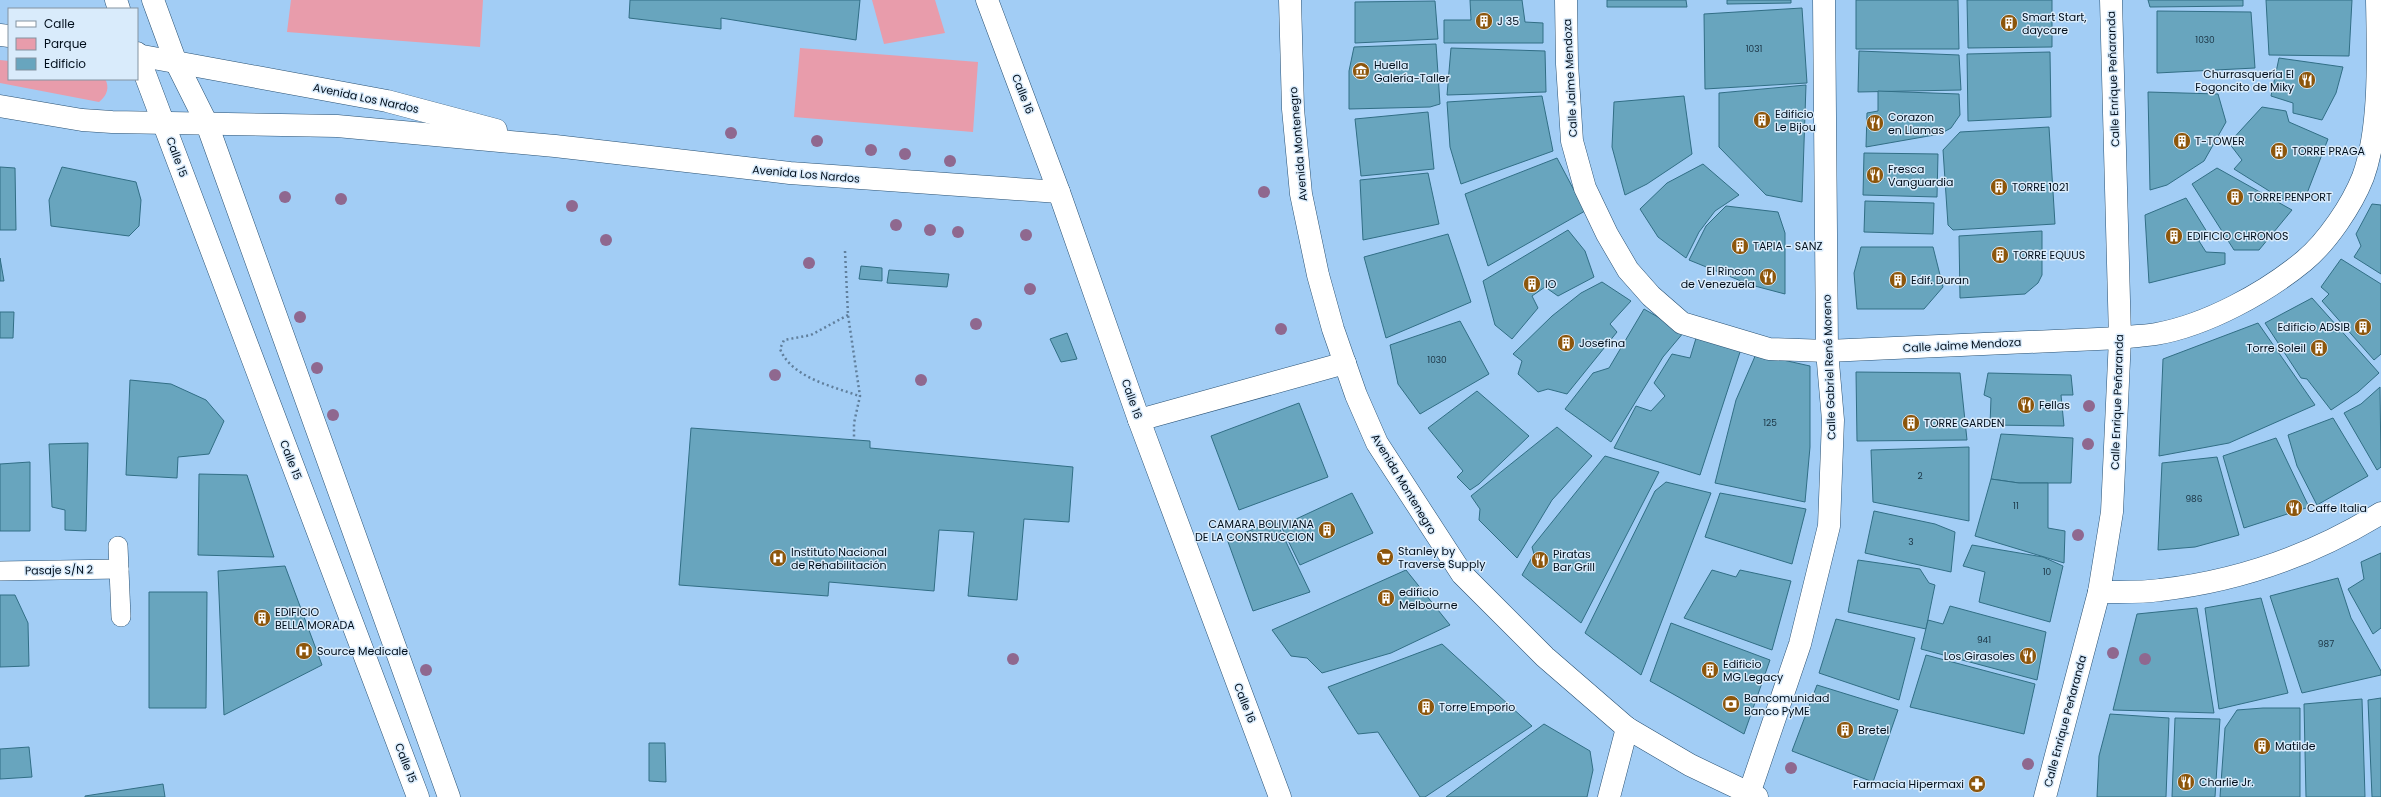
<svg xmlns="http://www.w3.org/2000/svg" width="2381" height="797" font-family="Poppins,sans-serif">
	<style>
		.green { fill: #e89cab }
		.building { fill: #68a5be; stroke: #316e85 }
		.lines { fill: none; stroke-linecap: round; stroke-linejoin: round }
		.lane-casing { stroke: #295173; stroke-width: 20 }
		.street-casing { stroke: #295173; stroke-width: 23 }
		.secondary-casing { stroke: #295173; stroke-width: 23 }
		.path { stroke: #607f9c; stroke-width: 2.5; stroke-dasharray: 2 3; stroke-linecap: butt }
		.lane { stroke: #fff; stroke-width: 19 }
		.street { stroke: #fff; stroke-width: 22 }
		.secondary { stroke: #fff; stroke-width: 22 }
		.tree { fill: #8f688f }
		.labels { text-anchor: middle; stroke-width: 3; stroke-linejoin: round; paint-order: stroke }
		.number-label { font-size: 9px; fill: #1b3444 }
		.poi-label { font-size: 11px; fill: #010e1b; stroke: #d9ebfb; text-anchor: start }
		.street-label { font-size: 11px; fill: #010e1b; stroke: #d9ebfb }
	</style>
	<rect width="100%" height="100%" fill="#a2cdf5"/>
	<g class="green">
		<polygon points="291,0 483,0 480,47 287,32"/>
		<polygon points="872,0 935,0 945,33 884,44"/>
		<polygon points="800,48 978,62 973,132 794,117"/>
		<path d="M0 60 9 61V79H105C110 87 107 96 99 102L0 83Z"/>
	</g>
	<g class="building">
		<polygon points="630,0 860,0 856,40 721,18 721,29 629,18"/>
		<polygon points="1470,0 1522,0 1525,22 1543,23 1543,43 1444,43 1444,20 1471,20"/>
		<polygon points="1607,0 1686,0 1687,7 1607,7"/>
		<polygon points="1727,0 1791,0 1791,3 1727,4"/>
		<polygon points="1856,0 1958,0 1959,49 1856,49"/>
		<polygon points="1967,0 2052,0 2052,47 1968,48"/>
		<polygon points="2148,0 2243,0 2243,6 2150,7"/>
		<polygon points="2266,0 2352,0 2349,56 2269,55"/>
		<polygon points="1435,1 1438,39 1355,43 1355,2"/>
		<polygon points="1802,8 1807,83 1705,89 1704,14"/>
		<polygon points="2157,11 2251,12 2255,68 2157,73"/>
		<polygon points="1436,44 1440,104 1430,107 1349,109 1349,71 1354,47"/>
		<polygon points="1451,48 1545,51 1546,92 1447,95"/>
		<polygon points="1859,51 1959,55 1961,90 1858,92"/>
		<polygon points="2050,52 2051,117 1968,121 1967,54"/>
		<polygon points="2279,58 2343,67 2336,93 2322,120 2293,113 2293,103 2271,96"/>
		<polygon points="1806,85 1802,202 1766,195 1719,147 1719,93"/>
		<polygon points="1878,91 1959,94 1960,115 1951,128 1940,134 1866,147 1867,113 1878,111"/>
		<polygon points="2148,92 2218,94 2226,122 2204,161 2167,185 2150,190"/>
		<polygon points="1542,96 1553,151 1461,184 1450,147 1447,102"/>
		<polygon points="1684,96 1692,154 1647,184 1625,195 1612,147 1614,102"/>
		<polygon points="2262,107 2286,111 2289,122 2328,139 2304,201 2282,199 2234,169 2242,160 2229,143"/>
		<polygon points="1428,112 1434,169 1361,176 1355,119"/>
		<polygon points="2049,127 2055,224 1953,230 1948,225 1943,150 1960,132"/>
		<polygon points="1864,153 1938,154 1937,197 1863,195"/>
		<polygon points="1557,158 1585,211 1488,266 1465,194"/>
		<polygon points="1703,164 1739,195 1715,211 1699,232 1686,258 1658,237 1640,209 1667,183"/>
		<polygon points="0,167 15,168 16,230 0,230"/>
		<polygon points="62,167 136,182 141,200 139,226 129,236 51,226 49,200"/>
		<polygon points="2217,168 2292,210 2259,250 2234,250 2192,184"/>
		<polygon points="1428,173 1439,224 1363,240 1360,180"/>
		<polygon points="2186,198 2207,232 2199,241 2206,252 2225,253 2225,264 2149,283 2145,215"/>
		<polygon points="1865,201 1934,203 1933,234 1864,232"/>
		<polygon points="2372,204 2381,205 2381,274 2354,257 2361,246 2356,234"/>
		<polygon points="1726,206 1778,212 1785,233 1785,294 1751,285 1689,260 1706,226"/>
		<polygon points="1568,230 1585,251 1594,277 1558,296 1545,287 1532,296 1538,308 1512,339 1495,325 1483,281"/>
		<polygon points="2042,231 2042,275 2038,283 2025,294 1960,298 1959,236"/>
		<polygon points="1448,234 1471,302 1386,338 1364,257"/>
		<polygon points="1861,247 1933,247 1943,287 1924,309 1857,309 1854,273"/>
		<polygon points="0,258 4,281 0,281"/>
		<polygon points="2341,259 2381,284 2381,354 2374,360 2322,301 2329,294 2321,287"/>
		<polygon points="861,266 882,268 882,281 859,279"/>
		<polygon points="889,270 949,274 947,287 887,283"/>
		<polygon points="1602,282 1631,301 1610,324 1617,332 1567,394 1548,389 1538,392 1518,374 1522,361 1513,354 1552,316 1581,293"/>
		<polygon points="2312,298 2379,373 2358,392 2331,410 2307,379 2301,378 2265,323"/>
		<polygon points="1644,309 1684,332 1663,357 1611,442 1565,409 1593,373 1609,368"/>
		<polygon points="0,312 14,312 13,338 0,338"/>
		<polygon points="1460,321 1489,374 1420,414 1398,384 1390,345"/>
		<polygon points="2258,323 2315,405 2229,443 2159,456 2163,359"/>
		<polygon points="1067,333 1077,359 1061,362 1050,339"/>
		<polygon points="1697,335 1741,349 1700,475 1614,448 1636,406 1651,411 1665,396 1654,383 1672,354 1690,358"/>
		<polygon points="1756,354 1810,366 1810,447 1805,502 1715,483 1736,400"/>
		<polygon points="1856,372 1960,373 1967,440 1857,441"/>
		<polygon points="1988,373 2071,375 2073,395 2061,395 2064,426 1990,425 1991,398 1984,395"/>
		<polygon points="130,380 171,384 206,400 224,421 209,454 178,457 177,478 126,475"/>
		<polygon points="2380,387 2381,467 2377,470 2344,413 2361,404"/>
		<polygon points="1477,391 1529,436 1479,484 1470,490 1457,477 1463,471 1428,428"/>
		<polygon points="1299,403 1328,477 1239,510 1211,436"/>
		<polygon points="2333,418 2368,476 2317,505 2297,466 2288,435"/>
		<polygon points="1557,427 1592,456 1552,500 1517,558 1479,520 1480,509 1471,496"/>
		<polygon points="691,428 870,441 870,448 1073,467 1069,522 1024,519 1017,600 968,596 974,532 939,530 934,591 829,582 828,596 679,585"/>
		<polygon points="2001,434 2073,438 2071,483 2019,483 1991,479"/>
		<polygon points="2276,438 2309,507 2244,528 2223,456"/>
		<polygon points="88,443 86,531 65,530 65,510 52,507 49,444"/>
		<polygon points="1969,447 1969,521 1873,502 1871,450"/>
		<polygon points="1605,456 1659,472 1581,623 1522,575 1534,554 1532,547"/>
		<polygon points="2217,457 2239,535 2195,547 2158,550 2162,463"/>
		<polygon points="30,462 30,531 0,531 0,464"/>
		<polygon points="199,474 247,475 274,557 198,555"/>
		<polygon points="1991,479 2019,483 2048,483 2048,528 2065,531 2064,563 1975,536"/>
		<polygon points="1666,482 1711,493 1641,675 1585,633 1655,491"/>
		<polygon points="1352,493 1373,533 1300,565 1281,526"/>
		<polygon points="1720,493 1806,509 1792,564 1705,537"/>
		<polygon points="1874,511 1935,524 1955,532 1951,572 1865,553"/>
		<polygon points="1276,521 1310,592 1253,611 1227,539"/>
		<polygon points="1972,545 2043,557 2063,566 2050,622 1979,602 1985,572 1963,566"/>
		<polygon points="2381,553 2381,628 2373,634 2348,589 2364,579 2361,562"/>
		<polygon points="1858,560 1920,569 1929,583 1935,585 1926,629 1848,612"/>
		<polygon points="285,566 322,665 224,715 218,571"/>
		<polygon points="1406,570 1450,625 1391,653 1322,673 1307,658 1291,656 1272,630"/>
		<polygon points="1712,570 1736,577 1740,570 1791,581 1772,650 1684,618"/>
		<polygon points="2338,578 2351,618 2381,671 2381,675 2302,693 2270,596"/>
		<polygon points="149,592 207,592 206,708 149,708"/>
		<polygon points="0,595 15,595 28,623 29,666 0,667"/>
		<polygon points="2261,598 2288,693 2219,709 2205,608"/>
		<polygon points="1950,606 2046,632 2037,680 1921,649 1928,620 1943,624"/>
		<polygon points="2197,608 2214,713 2113,710 2137,614"/>
		<polygon points="1836,619 1915,638 1899,700 1819,673"/>
		<polygon points="1671,623 1770,660 1744,734 1650,681"/>
		<polygon points="1442,644 1532,726 1425,797 1420,797 1378,732 1358,734 1328,687"/>
		<polygon points="1926,655 2035,684 2024,734 1910,707"/>
		<polygon points="1817,685 1898,710 1873,782 1792,751"/>
		<polygon points="2381,698 2381,797 2372,797 2368,700"/>
		<polygon points="2362,699 2365,797 2306,797 2304,704"/>
		<polygon points="2263,708 2300,708 2300,797 2220,797 2225,728 2237,710"/>
		<polygon points="2110,714 2169,718 2166,797 2097,797 2099,756"/>
		<polygon points="2175,718 2220,719 2215,797 2172,797"/>
		<polygon points="1544,724 1590,751 1593,770 1587,797 1446,797"/>
		<polygon points="649,743 665,743 666,782 649,781"/>
		<polygon points="29,747 32,777 0,779 0,749"/>
		<polygon points="163,784 165,797 85,797 85,796"/>
	</g>
	<g class="lines">
		<defs>
			<g id="lane">
				<polyline points="118,546 121,617"/>
				<polyline points="0,571 119,569"/>
			</g>
			<g id="street">
				<polyline points="987,0 1059,192 1139,420 1280,797"/>
				<polyline points="1290,0 1293,109 1301,194 1318,275 1333,329 1356,395 1377,443 1462,574 1545,657 1627,728 1690,765 1757,797"/>
				<path d="M1566 0 1567 64 1572 141 1585 188 1607 234 1628 270 1651 296 1682 323 1769 349 1827 351 2120 338C2132 336 2144 336 2156 334 2207 325 2265 293 2304 261 2327 242 2352 205 2363 177 2381 127 2378 54 2377 0"/>
				<polyline points="1139,420 1345,363"/>
				<path d="M2099 592C2119 592 2140 593 2160 590 2239 581 2313 555 2381 513"/>
				<polyline points="1749,794 1800,644 1829,526 1833,420 1827,351 1824,0"/>
				<polyline points="1609,797 1627,728"/>
				<polyline points="2045,797 2099,592 2112,512 2120,338 2111,0"/>
			</g>
			<g id="secondary">
				<polyline points="116,0 119,9"/>
				<polyline points="153,0 175,60 207,124 449,797"/>
				<polyline points="0,35 9,36"/>
				<polyline points="137,53 418,797"/>
				<polyline points="137,55 387,101 496,130"/>
				<polyline points="0,106 82,120 112,122 337,126 555,146 790,173 1059,192"/>
			</g>
		</defs>
		<use href="#lane" class="lane-casing"/>
		<use href="#street" class="street-casing"/>
		<use href="#secondary" class="secondary-casing"/>
		<g class="path">
			<polyline points="845,251 848,315 860,396 854,423 854,440"/>
			<path d="M848 315 811 335 784 340 780 349C792 378 832 386 859 396"/>
		</g>
		<use href="#lane" class="lane"/>
		<use href="#street" class="street"/>
		<use href="#secondary" class="secondary"/>
	</g>
	<g class="tree">
		<circle cx="731" cy="133" r="6"/>
		<circle cx="817" cy="141" r="6"/>
		<circle cx="871" cy="150" r="6"/>
		<circle cx="905" cy="154" r="6"/>
		<circle cx="950" cy="161" r="6"/>
		<circle cx="1264" cy="192" r="6"/>
		<circle cx="285" cy="197" r="6"/>
		<circle cx="341" cy="199" r="6"/>
		<circle cx="572" cy="206" r="6"/>
		<circle cx="896" cy="225" r="6"/>
		<circle cx="930" cy="230" r="6"/>
		<circle cx="958" cy="232" r="6"/>
		<circle cx="1026" cy="235" r="6"/>
		<circle cx="606" cy="240" r="6"/>
		<circle cx="809" cy="263" r="6"/>
		<circle cx="1030" cy="289" r="6"/>
		<circle cx="300" cy="317" r="6"/>
		<circle cx="976" cy="324" r="6"/>
		<circle cx="1281" cy="329" r="6"/>
		<circle cx="317" cy="368" r="6"/>
		<circle cx="775" cy="375" r="6"/>
		<circle cx="921" cy="380" r="6"/>
		<circle cx="2089" cy="406" r="6"/>
		<circle cx="333" cy="415" r="6"/>
		<circle cx="2088" cy="444" r="6"/>
		<circle cx="2078" cy="535" r="6"/>
		<circle cx="2113" cy="653" r="6"/>
		<circle cx="1013" cy="659" r="6"/>
		<circle cx="2145" cy="659" r="6"/>
		<circle cx="426" cy="670" r="6"/>
		<circle cx="2028" cy="764" r="6"/>
		<circle cx="1791" cy="768" r="6"/>
	</g>
	<defs>
		<symbol id="building-disc" viewBox="-11 -11 22 22"><circle r="9.5" fill="#8d560b" stroke="#d9ebfb"/><path d="M-4-6H4V6H1V3H-1V6H-4ZM-2.5-4.3h1.7v1.8h-1.7ZM.8-4.3h1.7v1.8H.8ZM-2.5-1h1.7V.8h-1.7ZM.8-1h1.7V.8H.8Z" fill="#fff"/></symbol>
		<symbol id="museum-disc" viewBox="-11 -11 22 22"><circle r="9.5" fill="#8d560b" stroke="#d9ebfb"/><path d="M0-6L6-3V-2H-6V-3ZM-5-1h2V3h-2ZM-1-1h2V3h-2ZM3-1h2V3H3ZM-6 4H6V6H-6Z" fill="#fff"/></symbol>
		<symbol id="restaurant-disc" viewBox="-11 -11 22 22"><circle r="9.5" fill="#8d560b" stroke="#d9ebfb"/><path d="M-5-6h1v4h1v-4h1v4h1v-4h1v5L-1.5 .5V6h-2V.5L-5-1ZM5-6V6H3V1.5H1.5Q1.5-4 5-6Z" fill="#fff"/></symbol>
		<symbol id="supermarket-disc" viewBox="-11 -11 22 22"><circle r="9.5" fill="#8d560b" stroke="#d9ebfb"/><path d="M-6-5.5h2.5l.6 2H6L4.5 2H-2.5L-4.4-4H-6ZM-1.5 3.2a1.3 1.3 0 1 0 .1 0ZM3 3.2a1.3 1.3 0 1 0 .1 0Z" fill="#fff"/></symbol>
		<symbol id="hospital-disc" viewBox="-11 -11 22 22"><circle r="9.5" fill="#8d560b" stroke="#d9ebfb"/><path d="M-5-5h3v3.5h4V-5h3V5h-3V1.5h-4V5h-3Z" fill="#fff"/></symbol>
		<symbol id="bank-disc" viewBox="-11 -11 22 22"><circle r="9.5" fill="#8d560b" stroke="#d9ebfb"/><path d="M-6-4H6V4H-6ZM0-2.3a2.3 2.3 0 1 0 0 4.6a2.3 2.3 0 1 0 0-4.6Z" fill="#fff"/></symbol>
		<symbol id="pharmacy-disc" viewBox="-11 -11 22 22"><circle r="9.5" fill="#8d560b" stroke="#d9ebfb"/><path d="M-2-6h4v4h4v4h-4v4h-4v-4h-4v-4h4Z" fill="#fff"/></symbol>
	</defs>
	<g fill-rule="evenodd">
		<use href="#building-disc" x="1474" y="11" width="20" height="20"/>
		<use href="#building-disc" x="1999" y="13" width="20" height="20"/>
		<use href="#museum-disc" x="1351" y="61" width="20" height="20"/>
		<use href="#restaurant-disc" x="2297" y="70" width="20" height="20"/>
		<use href="#building-disc" x="1752" y="110" width="20" height="20"/>
		<use href="#restaurant-disc" x="1865" y="113" width="20" height="20"/>
		<use href="#building-disc" x="2172" y="131" width="20" height="20"/>
		<use href="#building-disc" x="2269" y="141" width="20" height="20"/>
		<use href="#restaurant-disc" x="1865" y="165" width="20" height="20"/>
		<use href="#building-disc" x="1989" y="177" width="20" height="20"/>
		<use href="#building-disc" x="2225" y="187" width="20" height="20"/>
		<use href="#building-disc" x="2164" y="226" width="20" height="20"/>
		<use href="#building-disc" x="1730" y="236" width="20" height="20"/>
		<use href="#building-disc" x="1990" y="245" width="20" height="20"/>
		<use href="#restaurant-disc" x="1758" y="267" width="20" height="20"/>
		<use href="#building-disc" x="1888" y="270" width="20" height="20"/>
		<use href="#building-disc" x="1522" y="274" width="20" height="20"/>
		<use href="#building-disc" x="2353" y="317" width="20" height="20"/>
		<use href="#building-disc" x="1556" y="333" width="20" height="20"/>
		<use href="#building-disc" x="2309" y="338" width="20" height="20"/>
		<use href="#restaurant-disc" x="2016" y="395" width="20" height="20"/>
		<use href="#building-disc" x="1901" y="413" width="20" height="20"/>
		<use href="#restaurant-disc" x="2284" y="498" width="20" height="20"/>
		<use href="#building-disc" x="1317" y="520" width="20" height="20"/>
		<use href="#supermarket-disc" x="1375" y="547" width="20" height="20"/>
		<use href="#hospital-disc" x="768" y="548" width="20" height="20"/>
		<use href="#restaurant-disc" x="1530" y="550" width="20" height="20"/>
		<use href="#building-disc" x="1376" y="588" width="20" height="20"/>
		<use href="#building-disc" x="252" y="608" width="20" height="20"/>
		<use href="#hospital-disc" x="294" y="641" width="20" height="20"/>
		<use href="#restaurant-disc" x="2018" y="646" width="20" height="20"/>
		<use href="#building-disc" x="1700" y="660" width="20" height="20"/>
		<use href="#bank-disc" x="1721" y="694" width="20" height="20"/>
		<use href="#building-disc" x="1416" y="697" width="20" height="20"/>
		<use href="#building-disc" x="1835" y="720" width="20" height="20"/>
		<use href="#building-disc" x="2252" y="736" width="20" height="20"/>
		<use href="#restaurant-disc" x="2176" y="772" width="20" height="20"/>
		<use href="#pharmacy-disc" x="1967" y="774" width="20" height="20"/>
	</g>
	<g class="labels">
		<g class="number-label">
			<text x="2205" y="43">1030</text>
			<text x="1754" y="52">1031</text>
			<text x="1437" y="363">1030</text>
			<text x="1770" y="426">125</text>
			<text x="1920" y="479">2</text>
			<text x="2194" y="502">986</text>
			<text x="2016" y="509">11</text>
			<text x="1911" y="545">3</text>
			<text x="2047" y="575">10</text>
			<text x="1984" y="643">941</text>
			<text x="2326" y="647">987</text>
		</g>
		<g class="poi-label">
			<text x="2022" y="21">Smart Start,<tspan x="2022" dy="13">daycare</tspan></text>
			<text x="1497" y="25">J 35</text>
			<text x="1374" y="69">Huella<tspan x="1374" dy="13">Galería-Taller</tspan></text>
			<text x="2294" y="78" text-anchor="end">Churrasquería El<tspan x="2294" dy="13">Fogoncito de Miky</tspan></text>
			<text x="1775" y="118">Edificio<tspan x="1775" dy="13">Le Bijou</tspan></text>
			<text x="1888" y="121">Corazon<tspan x="1888" dy="13">en Llamas</tspan></text>
			<text x="2195" y="145">T-TOWER</text>
			<text x="2292" y="155">TORRE PRAGA</text>
			<text x="1888" y="173">Fresca<tspan x="1888" dy="13">Vanguardia</tspan></text>
			<text x="2012" y="191">TORRE 1021</text>
			<text x="2248" y="201">TORRE PENPORT</text>
			<text x="2187" y="240">EDIFICIO CHRONOS</text>
			<text x="1753" y="250">TAPIA - SANZ</text>
			<text x="2013" y="259">TORRE EQUUS</text>
			<text x="1755" y="275" text-anchor="end">El Rincon<tspan x="1755" dy="13">de Venezuela</tspan></text>
			<text x="1911" y="284">Edif. Duran</text>
			<text x="1545" y="288">IO</text>
			<text x="2350" y="331" text-anchor="end">Edificio ADSIB</text>
			<text x="1579" y="347">Josefina</text>
			<text x="2306" y="352" text-anchor="end">Torre Soleil</text>
			<text x="2039" y="409">Fellas</text>
			<text x="1924" y="427">TORRE GARDEN</text>
			<text x="2307" y="512">Caffe Italia</text>
			<text x="1314" y="528" text-anchor="end">CAMARA BOLIVIANA<tspan x="1314" dy="13">DE LA CONSTRUCCION</tspan></text>
			<text x="1398" y="555">Stanley by<tspan x="1398" dy="13">Traverse Supply</tspan></text>
			<text x="791" y="556">Instituto Nacional<tspan x="791" dy="13">de Rehabilitación</tspan></text>
			<text x="1553" y="558">Piratas<tspan x="1553" dy="13">Bar Grill</tspan></text>
			<text x="1399" y="596">edificio<tspan x="1399" dy="13">Melbourne</tspan></text>
			<text x="275" y="616">EDIFICIO<tspan x="275" dy="13">BELLA MORADA</tspan></text>
			<text x="317" y="655">Source Medicale</text>
			<text x="2015" y="660" text-anchor="end">Los Girasoles</text>
			<text x="1723" y="668">Edificio<tspan x="1723" dy="13">MG Legacy</tspan></text>
			<text x="1744" y="702">Bancomunidad<tspan x="1744" dy="13">Banco PyME</tspan></text>
			<text x="1439" y="711">Torre Emporio</text>
			<text x="1858" y="734">Bretel</text>
			<text x="2275" y="750">Matilde</text>
			<text x="2199" y="786">Charlie Jr.</text>
			<text x="1964" y="788" text-anchor="end">Farmacia Hipermaxi</text>
		</g>
		<g class="street-label">
			<text transform="translate(1570 78) rotate(-93)" y="4">Calle Jaime Mendoza</text>
			<text transform="translate(2113 79) rotate(-92)" y="4">Calle Enrique Peñaranda</text>
			<text transform="translate(1023 94) rotate(69)" y="4">Calle 16</text>
			<text transform="translate(366 98) rotate(12)" y="4">Avenida Los Nardos</text>
			<text transform="translate(1298 144) rotate(-95)" y="4">Avenida Montenegro</text>
			<text transform="translate(177 157) rotate(70)" y="4">Calle 15</text>
			<text transform="translate(806 174) rotate(5)" y="4">Avenida Los Nardos</text>
			<text transform="translate(1962 345) rotate(-3)" y="4">Calle Jaime Mendoza</text>
			<text transform="translate(1829 367) rotate(-92)" y="4">Calle Gabriel René Moreno</text>
			<text transform="translate(1132 399) rotate(71)" y="4">Calle 16</text>
			<text transform="translate(2117 402) rotate(-88)" y="4">Calle Enrique Peñaranda</text>
			<text transform="translate(291 460) rotate(69)" y="4">Calle 15</text>
			<text transform="translate(1404 484) rotate(59)" y="4">Avenida Montenegro</text>
			<text transform="translate(59 570) rotate(-1)" y="4">Pasaje S/N 2</text>
			<text transform="translate(1245 703) rotate(69)" y="4">Calle 16</text>
			<text transform="translate(2065 721) rotate(-75)" y="4">Calle Enrique Peñaranda</text>
			<text transform="translate(406 763) rotate(69)" y="4">Calle 15</text>
		</g>
	</g>
	<rect x="8" y="8" width="130" height="72" fill="#d9ebfb" stroke="#8393a1"/>
	<rect x="16" y="21" width="20" height="6" fill="#ffffff" stroke="#8393a1"/>
	<text x="44" y="28" font-size="12" fill="#010e1b">Calle</text>
	<rect x="16" y="38" width="20" height="12" fill="#e89cab" stroke="#8393a1"/>
	<text x="44" y="48" font-size="12" fill="#010e1b">Parque</text>
	<rect x="16" y="58" width="20" height="12" fill="#68a5be" stroke="#8393a1"/>
	<text x="44" y="68" font-size="12" fill="#010e1b">Edificio</text>
</svg>
